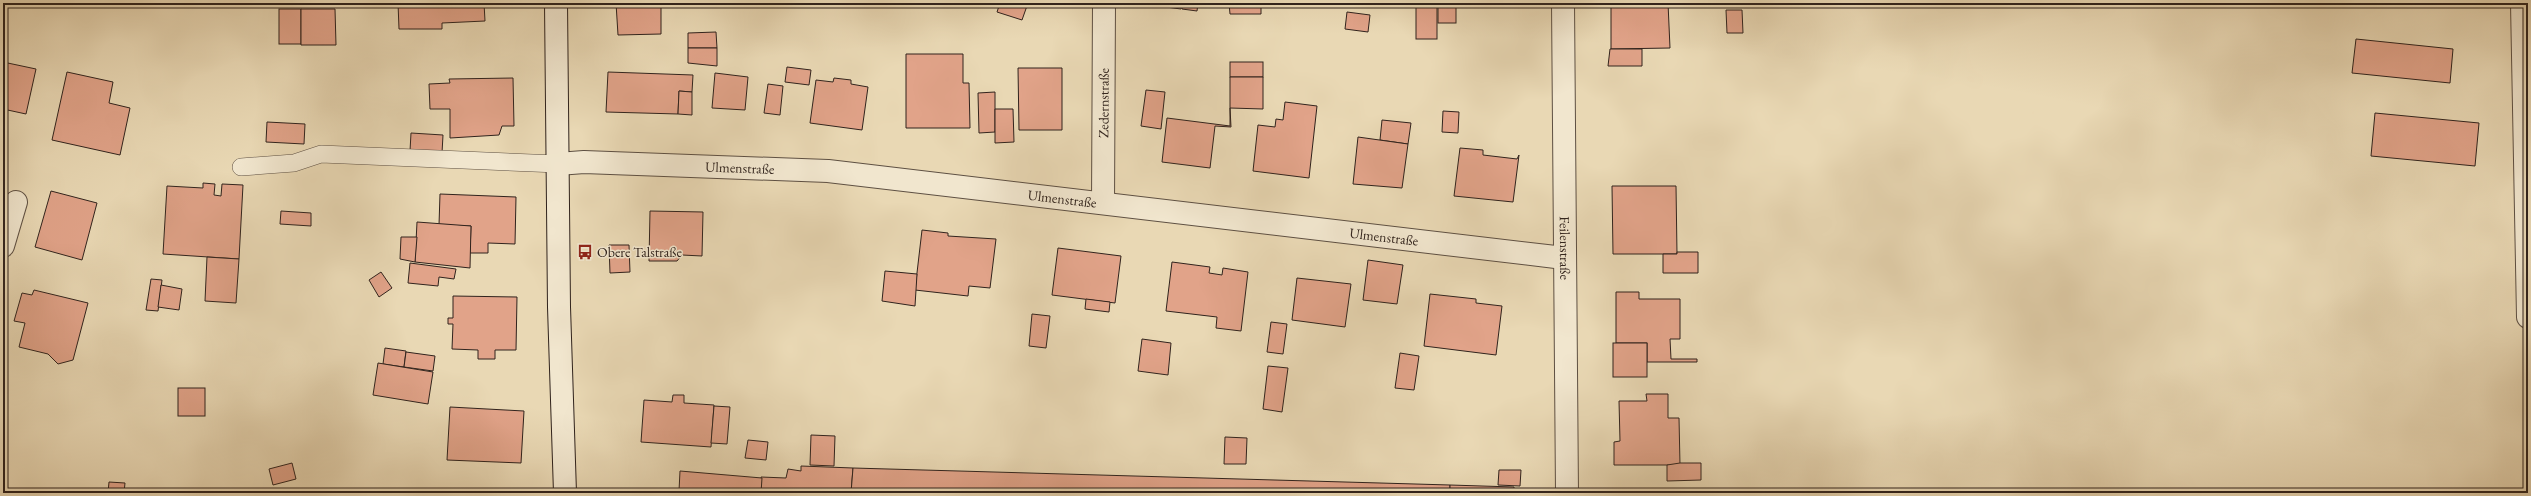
<svg xmlns="http://www.w3.org/2000/svg" width="2531" height="496" font-family="'EB Garamond',serif">
	<style>
		.building { fill: #e1a389; stroke: #30231d }
		.lines { fill: none; stroke-linecap: round; stroke-linejoin: round }
		.lane-casing { stroke: #5e5043; stroke-width: 18 }
		.street-casing { stroke: #5e5043; stroke-width: 24 }
		.secondary-casing { stroke: #30231d; stroke-width: 24 }
		.lane { stroke: #f1e6ce; stroke-width: 17 }
		.street { stroke: #f1e6ce; stroke-width: 22 }
		.secondary { stroke: #f1e6ce; stroke-width: 22 }
		.labels { text-anchor: middle; stroke-width: 3; stroke-linejoin: round; paint-order: stroke }
		.street-label { font-size: 14px; fill: #30231d; stroke: #f1e6ce }
		.poi-label { font-size: 14px; fill: #30231d; stroke: #f1e6ce; text-anchor: start }
	</style>
	<rect width="100%" height="100%" fill="#e9d8b4"/>
	<filter id="stains"><feTurbulence type="fractalNoise" baseFrequency=".005" numOctaves="4"/><feColorMatrix values="0 0 0 0 .2 0 0 0 0 .09 0 0 0 0 .02 0 0 0 .5 -.17"/></filter>
	<radialGradient id="worn" r=".72"><stop offset=".6" stop-color="#630" stop-opacity="0"/><stop offset="1" stop-color="#630" stop-opacity=".3"/></radialGradient>
	<g class="building">
		<polygon points="398,3 484,3 485,21 442,23 442,29 399,29"/>
		<polygon points="616,3 661,3 661,34 618,35"/>
		<polygon points="1000,3 1028,3 1022,20 997,12"/>
		<polygon points="1151,3 1183,3 1181,9 1151,5"/>
		<polygon points="1183,3 1198,3 1197,11 1182,9"/>
		<polygon points="1229,3 1261,3 1261,14 1230,14"/>
		<rect x="1416" y="3" width="21" height="36"/>
		<rect x="1438" y="3" width="18" height="20"/>
		<polygon points="1611,3 1668,3 1670,48 1611,49"/>
		<rect x="279" y="9" width="22" height="35"/>
		<polygon points="301,9 335,9 336,45 301,45"/>
		<polygon points="1726,10 1742,10 1743,33 1727,33"/>
		<polygon points="1347,12 1370,15 1368,32 1345,29"/>
		<polygon points="716,32 717,48 688,48 688,33"/>
		<polygon points="2356,39 2453,49 2450,83 2352,73"/>
		<polygon points="688,48 717,48 717,66 688,63"/>
		<polygon points="1610,49 1642,49 1642,66 1608,66"/>
		<polygon points="906,54 963,54 963,83 969,83 970,128 906,128"/>
		<polygon points="3,62 36,69 26,114 3,109"/>
		<rect x="1230" y="62" width="33" height="15"/>
		<polygon points="787,67 811,70 809,85 785,82"/>
		<polygon points="1018,68 1062,68 1062,130 1019,130"/>
		<polygon points="67,72 113,82 109,103 130,108 120,155 52,140"/>
		<polygon points="608,72 693,75 692,92 679,91 678,114 606,112"/>
		<polygon points="715,73 748,77 745,110 712,108"/>
		<polygon points="1230,77 1263,77 1263,109 1230,108"/>
		<polygon points="513,78 514,126 502,126 499,135 450,138 450,109 430,109 429,84 450,83 449,79"/>
		<polygon points="834,78 851,80 851,84 868,87 862,130 810,123 816,80 833,82"/>
		<polygon points="768,84 783,86 780,115 764,113"/>
		<polygon points="1146,90 1165,92 1161,129 1141,126"/>
		<polygon points="679,91 692,92 692,115 678,114"/>
		<polygon points="995,92 995,132 979,133 978,93"/>
		<polygon points="1285,102 1317,106 1309,178 1253,171 1258,125 1275,127 1276,119 1283,120"/>
		<polygon points="1230,108 1231,127 1215,126 1210,168 1162,162 1167,118 1230,126"/>
		<polygon points="995,109 1013,109 1014,142 995,143"/>
		<polygon points="1443,111 1459,112 1458,133 1442,132"/>
		<polygon points="2375,113 2479,123 2475,166 2371,156"/>
		<polygon points="1382,120 1411,123 1408,144 1380,140"/>
		<polygon points="267,122 305,124 304,144 266,142"/>
		<polygon points="411,133 443,135 442,153 410,151"/>
		<polygon points="1358,137 1408,144 1402,188 1353,184"/>
		<polygon points="1460,148 1483,150 1483,155 1517,159 1519,155 1513,202 1454,196"/>
		<polygon points="203,183 215,184 214,195 221,196 222,184 243,185 239,259 163,254 167,186 203,188"/>
		<polygon points="1612,186 1676,186 1677,254 1613,254"/>
		<polygon points="51,191 97,203 82,260 35,247"/>
		<polygon points="440,194 516,197 515,244 488,243 488,253 470,253 471,226 439,225"/>
		<polygon points="281,211 311,213 311,226 280,224"/>
		<polygon points="650,211 703,212 702,256 682,255 677,261 649,261"/>
		<polygon points="417,222 471,226 470,268 415,262"/>
		<polygon points="922,230 948,233 948,236 996,239 990,288 969,286 968,296 915,290"/>
		<polygon points="401,237 417,237 415,262 400,259"/>
		<polygon points="609,245 629,245 630,272 610,273"/>
		<polygon points="1058,248 1121,256 1115,303 1052,295"/>
		<polygon points="1677,252 1698,252 1698,273 1663,273 1663,254 1677,254"/>
		<polygon points="207,257 239,259 236,303 205,301"/>
		<polygon points="1368,260 1403,265 1397,304 1363,300"/>
		<polygon points="1172,262 1210,267 1209,273 1222,275 1223,268 1248,272 1241,331 1216,328 1217,317 1166,311"/>
		<polygon points="410,263 456,269 454,279 439,277 438,286 408,283"/>
		<polygon points="885,271 917,274 915,306 882,301"/>
		<polygon points="381,272 392,288 379,297 369,280"/>
		<polygon points="1297,278 1351,284 1345,327 1292,320"/>
		<polygon points="151,279 162,280 158,311 146,310"/>
		<polygon points="161,285 182,289 179,310 158,307"/>
		<polygon points="34,290 88,303 73,360 58,364 48,354 19,347 25,323 14,321 22,293 32,295"/>
		<polygon points="1616,292 1639,292 1639,299 1680,299 1680,339 1670,339 1671,359 1697,359 1697,362 1647,362 1647,343 1616,343"/>
		<polygon points="1430,294 1476,299 1476,303 1502,306 1496,355 1424,346"/>
		<polygon points="453,296 517,297 516,350 495,350 495,359 478,359 478,350 452,349 453,324 448,324 448,318 453,318"/>
		<polygon points="1086,299 1110,302 1109,312 1085,309"/>
		<polygon points="1032,314 1050,316 1046,348 1029,346"/>
		<polygon points="1271,322 1287,324 1283,354 1267,352"/>
		<polygon points="1142,339 1171,343 1168,375 1138,371"/>
		<rect x="1613" y="343" width="34" height="34"/>
		<polygon points="385,348 406,351 404,367 383,364"/>
		<polygon points="406,352 435,356 433,371 404,367"/>
		<polygon points="1400,353 1419,356 1414,390 1395,388"/>
		<polygon points="378,363 433,372 428,404 373,395"/>
		<polygon points="1268,366 1288,368 1282,412 1263,409"/>
		<rect x="178" y="388" width="27" height="28"/>
		<polygon points="1646,394 1668,394 1668,418 1679,418 1680,465 1614,465 1614,442 1620,441 1619,401 1647,401"/>
		<polygon points="673,395 684,395 684,403 714,405 711,447 641,442 644,400 672,402"/>
		<polygon points="714,406 730,407 727,444 711,443"/>
		<polygon points="450,407 524,411 521,463 447,460"/>
		<polygon points="811,435 835,436 834,466 810,465"/>
		<polygon points="1225,437 1247,438 1246,464 1224,464"/>
		<polygon points="748,440 768,442 766,460 745,458"/>
		<polygon points="292,463 296,479 273,485 269,469"/>
		<polygon points="1680,463 1701,463 1701,480 1667,481 1667,465"/>
		<polygon points="801,466 853,468 851,493 761,493 761,477 786,478 788,469 801,471"/>
		<polygon points="853,468 1450,485 1450,493 851,493"/>
		<polygon points="1499,470 1521,470 1520,486 1498,485"/>
		<polygon points="680,471 762,478 761,493 670,493 671,491 679,491"/>
		<polygon points="109,482 125,483 124,493 108,493"/>
		<polygon points="1450,485 1514,487 1514,493 1450,493"/>
	</g>
	<g class="lines">
		<defs>
			<polyline id="lane" points="241,167 294,163 321,154 558,164"/>
			<g id="street">
				<path id="s1" d="M1563 3 1567 493"/>
				<polyline points="2522,3 2528,317"/>
				<path id="s2" d="M558 164 584 162 828 171 1564 258"/>
				<path id="s3" d="M1103 203 1104 3"/>
				<polyline points="3,246 16,202"/>
			</g>
			<polyline id="secondary" points="556,3 559,307 565,493"/>
		</defs>
		<use href="#lane" class="lane-casing"/>
		<use href="#street" class="street-casing"/>
		<use href="#secondary" class="secondary-casing"/>
		<use href="#lane" class="lane"/>
		<use href="#street" class="street"/>
		<use href="#secondary" class="secondary"/>
	</g>
	<defs>
		<symbol id="bus-bare" viewBox="-9 -9 18 18"><path d="M-5-6H5V4H4V6H2V4H-2V6H-4V4H-5ZM-3.5-4V0h7V-4ZM-3.5 1.2v1.5H-2V1.2ZM2 1.2v1.5H3.5V1.2Z" fill="#8f2418" stroke="#f1e6ce" stroke-width="2.5" paint-order="stroke"/></symbol>
	</defs>
	<g fill-rule="evenodd">
		<use href="#bus-bare" x="574" y="241" width="22" height="22"/>
	</g>
	<g class="labels">
		<g class="street-label">
			<text dy="5" stroke="none"><textPath href="#s3" startOffset="100">Zedernstraße</textPath></text>
			<text dy="5" stroke="none"><textPath href="#s2" startOffset="182">Ulmenstraße</textPath></text>
			<text dy="5" stroke="none"><textPath href="#s2" startOffset="506">Ulmenstraße</textPath></text>
			<text dy="5" stroke="none"><textPath href="#s2" startOffset="830">Ulmenstraße</textPath></text>
			<text dy="5" stroke="none"><textPath href="#s1" startOffset="245">Feilenstraße</textPath></text>
		</g>
		<g class="poi-label">
			<text x="597" y="257">Obere Talstraße</text>
		</g>
	</g>
	<rect width="2531" height="496" fill="none" stroke="#e9d8b4" stroke-width="16"/>
	<rect x="4" y="4" width="2523" height="488" fill="none" stroke="#30231d" stroke-width="2"/>
	<rect x="8" y="8" width="2515" height="480" fill="none" stroke="#30231d"/>
	<rect width="100%" height="100%" filter="url(#stains)"/>
	<rect width="100%" height="100%" fill="url(#worn)"/>
</svg>
